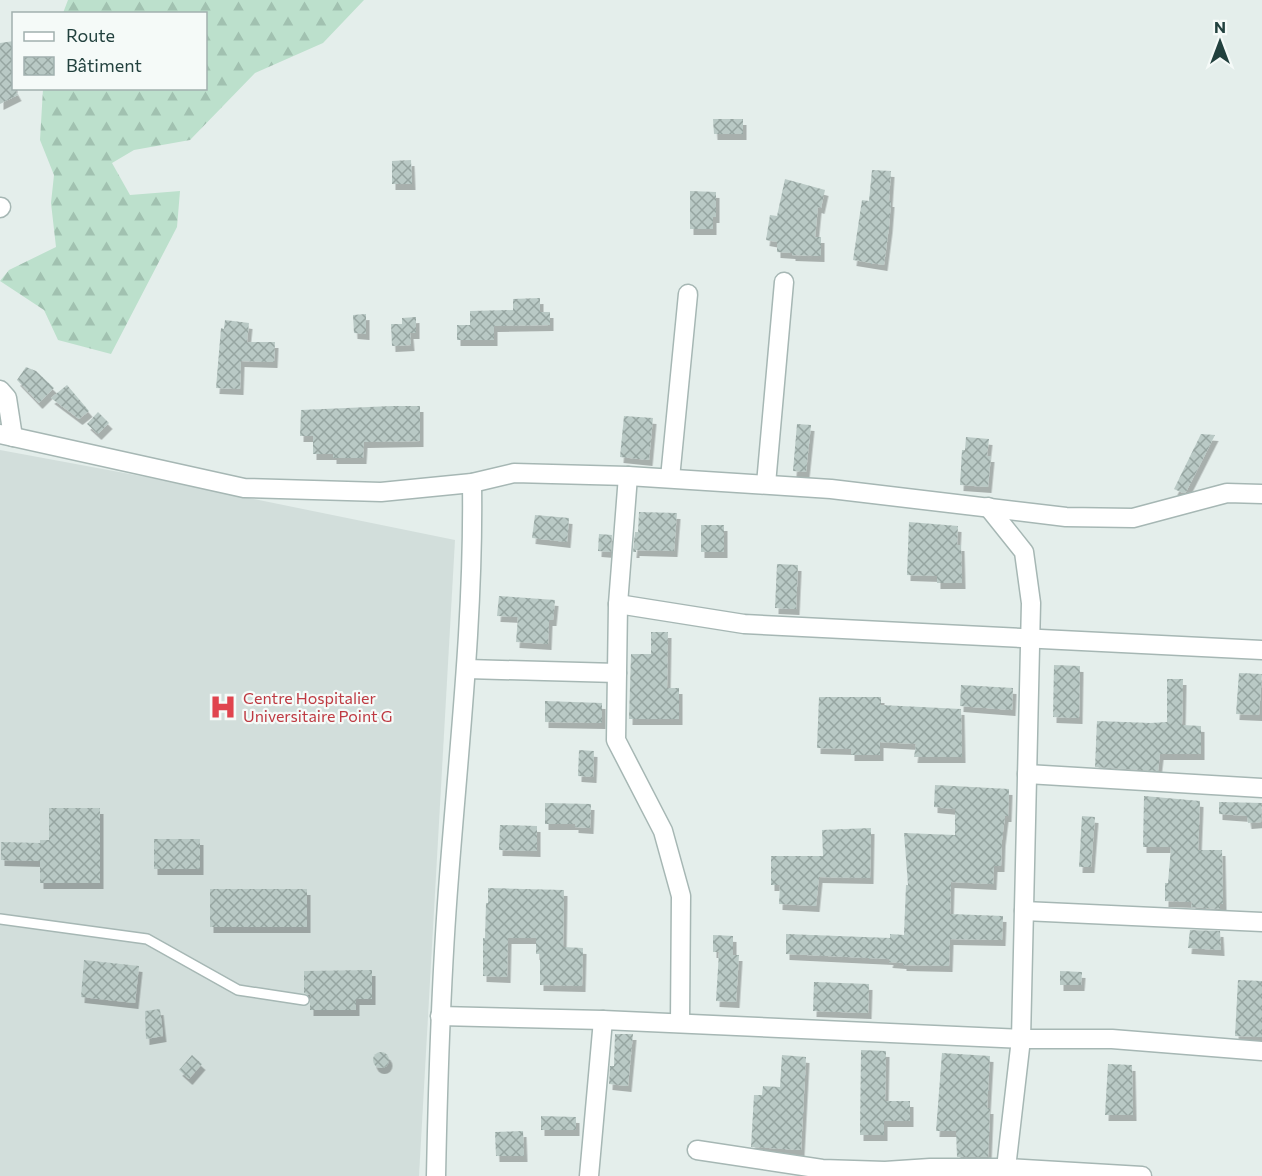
<svg xmlns="http://www.w3.org/2000/svg" width="1262" height="1176" font-family="Commissioner,sans-serif">
	<style>
		.built { fill: #d2dedb }
		.forest { fill: url(#forest-firs) }
		.building { fill: url(#building-cross-hatch); filter: url(#shadow) }
		.lines { fill: none; stroke-linecap: round; stroke-linejoin: round }
		.lane-casing { stroke: #a6b7b4; stroke-width: 12 }
		.street-casing { stroke: #a6b7b4; stroke-width: 21 }
		.lane { stroke: #fff; stroke-width: 9 }
		.street { stroke: #fff; stroke-width: 18 }
		.labels { text-anchor: middle; stroke-width: 4.5; stroke-linejoin: round; paint-order: stroke }
		.health-label { font-size: 16px; fill: #be3a42; stroke: #f5faf8; text-anchor: start }
	</style>
	<defs>
		<pattern id="forest-firs" width="22" height="20" patternUnits="userSpaceOnUse" patternTransform="scale(1.5)"><rect width="22" height="20" fill="#bce0cc"/><path d="M5 1l3.5 6h-7zM16 11l3.5 6h-7z" fill="#a1c1b0"/></pattern>
		<pattern id="building-cross-hatch" width="8" height="8" patternUnits="userSpaceOnUse" patternTransform="scale(1.5)"><rect width="8" height="8" fill="#b9c9c5"/><path d="M0 0l8 8M0 8l8-8" fill="none" stroke="#96a5a1"/></pattern>
		<filter id="shadow"><feDropShadow dx="3.5" dy="6" stdDeviation="0" flood-color="#0004"/></filter>
	</defs>
	<rect width="100%" height="100%" fill="#e4eeeb"/>
	<polygon class="built" points="0,450 146,477 455,540 419,1176 0,1176"/>
	<polygon class="forest" points="68,0 364,0 323,43 255,73 190,140 134,150 112,163 130,195 180,191 177,227 111,354 58,340 44,310 0,281 9,270 56,247 51,203 54,175 40,140 43,89 206,88 206,14 63,13"/>
	<g class="building">
		<polygon points="14,41 14,88 18,95 0,104 0,43"/>
		<polygon points="713,119 743,119 743,134 714,134"/>
		<polygon points="411,160 412,184 392,184 392,161"/>
		<polygon points="872,170 891,171 889,201 891,201 889,227 884,265 853,260 862,200 869,201"/>
		<polygon points="785,179 825,190 821,208 818,207 815,237 821,237 821,256 792,255 792,253 777,252 777,242 766,240 770,215 777,216"/>
		<polygon points="690,191 716,192 716,217 713,217 713,229 690,229"/>
		<polygon points="540,298 540,312 550,312 550,325 494,326 494,340 457,340 457,325 470,325 470,311 513,310 513,299"/>
		<polygon points="366,314 366,334 354,333 353,315"/>
		<polygon points="416,317 416,333 410,333 411,345 392,346 391,324 402,324 402,318"/>
		<polygon points="225,320 249,323 247,342 275,342 274,362 241,361 240,389 216,388 221,328 224,329"/>
		<polygon points="26,367 36,371 54,388 39,403 17,380"/>
		<polygon points="67,385 89,411 79,419 51,398"/>
		<polygon points="392,406 420,406 420,441 364,442 363,458 333,458 333,454 313,454 313,436 300,436 301,410"/>
		<polygon points="98,412 109,423 98,434 87,424"/>
		<polygon points="624,416 653,418 649,460 620,457"/>
		<polygon points="797,424 811,425 806,472 793,471"/>
		<polygon points="1201,434 1215,435 1186,492 1183,493 1174,489"/>
		<polygon points="966,437 989,439 987,456 991,456 988,487 960,485 962,450 965,450"/>
		<polygon points="639,512 677,513 674,551 636,550 636,552 633,552 635,532 638,532"/>
		<polygon points="535,515 569,518 567,542 532,538"/>
		<polygon points="909,522 958,526 957,545 961,545 962,583 937,583 937,576 907,575"/>
		<rect x="701" y="525" width="23" height="27"/>
		<polygon points="599,534 612,535 611,552 598,551"/>
		<polygon points="777,564 798,565 796,609 775,608"/>
		<polygon points="499,596 555,600 553,620 549,620 548,644 516,642 518,617 497,616"/>
		<polygon points="651,632 668,632 667,688 679,688 679,719 629,719 631,654 651,654"/>
		<polygon points="1054,665 1080,666 1079,718 1053,717"/>
		<polygon points="1239,673 1262,674 1259,715 1236,714"/>
		<polygon points="1167,679 1183,679 1182,725 1201,726 1201,754 1160,754 1158,771 1095,767 1097,721 1151,723 1167,722"/>
		<polygon points="961,685 1013,688 1012,710 960,706"/>
		<polygon points="819,697 881,697 881,705 961,709 962,757 914,757 916,744 880,742 880,755 851,755 851,749 817,748"/>
		<polygon points="545,701 602,703 602,723 545,722"/>
		<polygon points="579,750 594,751 593,777 578,776"/>
		<polygon points="935,785 1009,789 1008,816 1005,816 1002,840 1001,866 994,866 993,884 951,882 950,914 1003,916 1002,940 950,939 949,966 903,965 903,963 889,962 890,959 786,954 786,934 890,938 890,934 904,935 906,885 908,885 904,833 955,835 955,809 934,807"/>
		<polygon points="1144,796 1200,801 1198,850 1222,850 1223,904 1220,904 1220,909 1191,907 1192,902 1165,901 1165,883 1168,883 1171,847 1143,847"/>
		<polygon points="1219,802 1262,803 1261,822 1248,823 1247,816 1219,814"/>
		<polygon points="545,803 591,804 590,828 575,827 575,824 545,824"/>
		<polygon points="49,808 100,808 100,883 40,883 40,861 1,860 1,842 40,843 40,840 49,840"/>
		<polygon points="1082,816 1095,817 1091,867 1079,867"/>
		<polygon points="500,825 537,826 537,851 499,850"/>
		<polygon points="871,828 870,878 819,877 816,906 779,904 780,885 771,885 771,856 823,856 822,830"/>
		<rect x="154" y="839" width="46" height="30"/>
		<polygon points="488,888 564,890 563,947 583,948 582,986 540,985 540,954 536,954 536,938 508,938 507,977 483,976 483,938 485,938 486,903 488,903"/>
		<rect x="210" y="889" width="97" height="38"/>
		<polygon points="1190,930 1220,931 1221,950 1188,948"/>
		<polygon points="713,935 733,936 733,955 739,955 736,1002 716,1001 719,952 713,952"/>
		<polygon points="84,960 139,966 135,1003 81,997"/>
		<polygon points="372,970 372,999 356,999 356,1010 310,1010 310,995 304,993 304,971"/>
		<polygon points="1060,971 1082,972 1081,985 1060,985"/>
		<polygon points="1238,980 1262,981 1262,1037 1235,1036"/>
		<polygon points="814,982 869,984 868,1013 813,1011"/>
		<polygon points="160,1009 163,1036 146,1039 145,1011"/>
		<polygon points="615,1034 633,1034 628,1086 609,1084 610,1066 614,1066"/>
		<polygon points="861,1050 886,1051 885,1101 910,1101 910,1121 884,1121 884,1135 860,1135"/>
		<circle cx="381" cy="1060" r="8"/>
		<polygon points="942,1053 990,1056 987,1108 990,1108 988,1157 957,1157 956,1131 936,1131"/>
		<polygon points="192,1055 202,1064 189,1079 179,1070"/>
		<polygon points="782,1055 806,1057 801,1150 751,1147 754,1095 762,1095 763,1086 780,1087"/>
		<polygon points="1108,1064 1132,1065 1133,1115 1105,1115"/>
		<polygon points="541,1116 576,1117 576,1130 541,1130"/>
		<polygon points="523,1131 524,1156 496,1156 495,1132"/>
	</g>
	<g class="lines">
		<defs>
			<polyline id="lane" points="0,919 147,939 238,990 304,1000"/>
			<g id="street">
				<polyline points="0,208 1,207"/>
				<polyline points="0,390 7,398 13,437"/>
				<polyline points="0,434 244,488 381,492 472,483 514,473 628,476 831,489 1066,517 1133,518 1227,493 1262,494"/>
				<polyline points="628,476 618,604 616,740 663,831 681,896 680,1023"/>
				<polyline points="670,478 688,294"/>
				<polyline points="766,484 784,282"/>
				<polyline points="618,604 744,624 1262,650"/>
				<polyline points="467,669 617,673"/>
				<polyline points="1027,774 1262,788"/>
				<polyline points="1024,911 1262,922"/>
				<polyline points="440,1016 603,1020 1021,1039 1112,1039 1262,1051"/>
				<polyline points="697,1150 822,1169 885,1171 930,1168 1006,1168 1021,1039 1031,603 1024,552 988,507"/>
				<path d="M436 1176C438 1076 441 977 449 877 459 746 474 615 472 483"/>
				<polyline points="589,1176 603,1020"/>
				<polyline points="1005,1176 1006,1168 1142,1176"/>
			</g>
		</defs>
		<use href="#lane" class="lane-casing"/>
		<use href="#street" class="street-casing"/>
		<use href="#lane" class="lane"/>
		<use href="#street" class="street"/>
	</g>
	<defs>
		<symbol id="hospital-bare" viewBox="-9 -9 18 18"><path d="M-5-5h3v3.5h4V-5h3V5h-3V1.5h-4V5h-3Z" fill="#e0444e" stroke="#f5faf8" stroke-width="2.5" paint-order="stroke"/></symbol>
	</defs>
	<g fill-rule="evenodd">
		<use href="#hospital-bare" x="204" y="688" width="38" height="38"/>
	</g>
	<g class="labels">
		<g class="health-label">
			<text x="243" y="704">Centre Hospitalier<tspan x="243" dy="18">Universitaire Point G</tspan></text>
		</g>
	</g>
	<rect x="12" y="12" width="195" height="78" fill="#f5faf8" stroke="#a1b0ae" stroke-width="1.5"/>
	<rect x="24" y="32" width="30" height="9" fill="#ffffff" stroke="#a1b0ae" stroke-width="1.5"/>
	<text x="66" y="42" font-size="18" fill="#22413e">Route</text>
	<rect x="24" y="57" width="30" height="18" fill="url(#building-cross-hatch)" stroke="#a1b0ae" stroke-width="1.5"/>
	<text x="66" y="72" font-size="18" fill="#22413e">Bâtiment</text>
	<g transform="translate(1220 42)" stroke="#f5faf8" stroke-width="4.5" paint-order="stroke">
	<path d="M0-4.5L10 22L0 15L-10 22Z" fill="#22413e"/>
	<text y="-9" font-size="16" font-weight="bold" text-anchor="middle" fill="#22413e">N</text>
	</g>
</svg>
